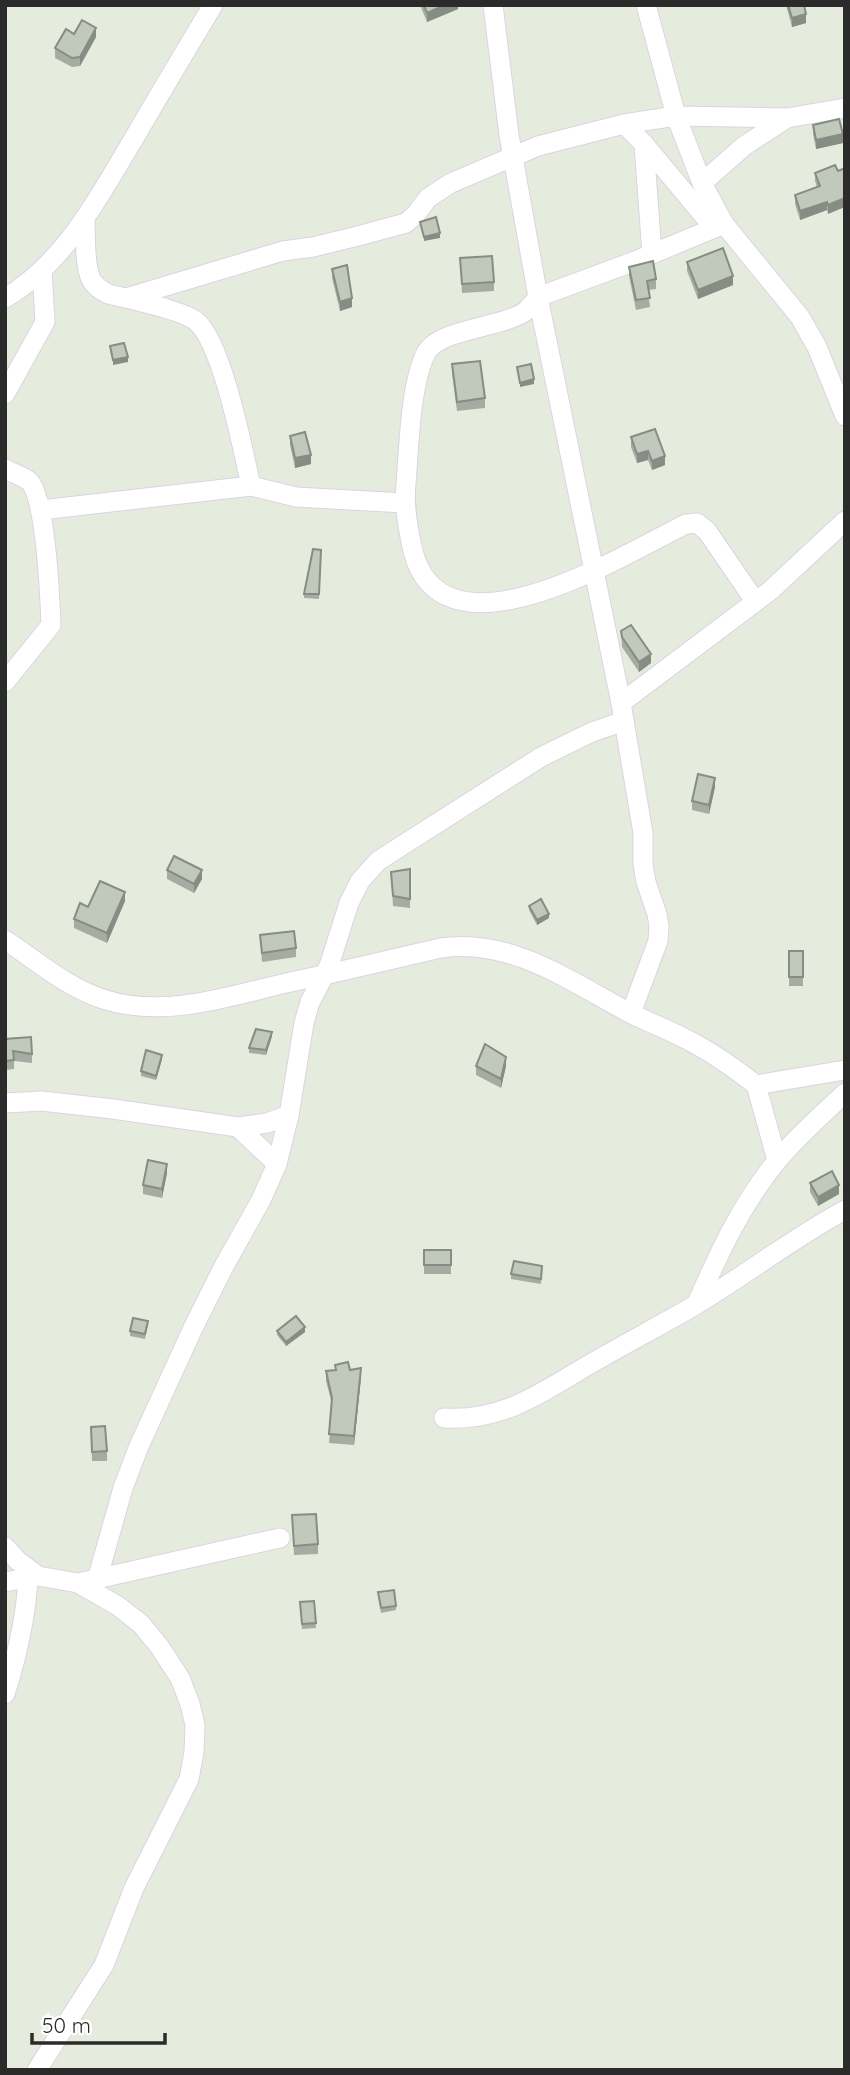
<svg xmlns="http://www.w3.org/2000/svg" width="850" height="2075" font-family="Quicksand,sans-serif">
	<style>
		.lines { fill: none; stroke-linecap: round; stroke-linejoin: round }
		.minor-casing { stroke: #ddd2e3; stroke-width: 21 }
		.minor { stroke: #fff; stroke-width: 19 }
		.wall { fill: #a6aca2 }
		.shaded-wall { fill: #878c84 }
		.building { fill: #c1c8bc; stroke: #878c84; stroke-width: 2 }
	</style>
	<rect width="100%" height="100%" fill="#e6ecdd"/>
	<g class="lines">
		<defs>
			<g id="minor">
				<polyline points="493,5 509,135 538,297 621,703"/>
				<polyline points="646,5 676,116 702,183 724,224 800,317 817,347 845,416"/>
				<polyline points="624,124 644,144 714,228"/>
				<polyline points="644,144 652,254"/>
				<polyline points="702,183 744,146 787,118"/>
				<path d="M85 221C86 236 84 265 91 279 94 286 101 290 108 294 126 298 184 311 196 321 222 342 243 450 251 486"/>
				<path d="M724 224 635 261 538 297C535 301 531 306 527 310 505 328 439 328 426 353 410 385 409 448 406 484 404 504 407 522 411 542 434 673 621 556 686 524L697 523 707 531 755 601"/>
				<path d="M5 298C65 263 98 198 133 140 159 95 186 50 213 5"/>
				<polyline points="126,298 283,251 313,247 358,236 406,223 416,214 428,198 451,183 538,146 624,124 676,116 787,118 845,108"/>
				<polyline points="5,394 45,322 42,270"/>
				<path d="M5 469C12 473 23 476 29 481 46 496 50 599 51 625L5 682"/>
				<polyline points="41,510 251,486 296,497 404,503"/>
				<path d="M5 940C37 961 69 989 106 1000 168 1019 235 994 295 981 344 971 392 959 441 948 512 938 571 982 630 1013 648 1022 666 1029 684 1038 710 1051 733 1067 756 1085L845 1070"/>
				<polyline points="631,1013 658,941 659,926 657,914 646,882 643,864 643,833 621,703 771,590 845,521"/>
				<polyline points="756,1085 777,1160"/>
				<polyline points="5,1103 42,1101 113,1109 238,1127 277,1164"/>
				<polyline points="238,1127 267,1123 289,1115"/>
				<path d="M697 1303C719 1253 741 1205 776 1162 796 1137 822 1115 845 1093"/>
				<path d="M444 1418C507 1422 547 1388 599 1359 632 1340 665 1323 697 1304 747 1274 793 1238 845 1210"/>
				<polyline points="5,1547 18,1561 38,1576 78,1583 280,1538"/>
				<polyline points="97,1580 123,1488 139,1446 194,1326 223,1268 261,1200 277,1164 289,1115 304,1023 310,1002 329,966 349,903 360,881 378,861 395,850 541,757 592,732 624,721"/>
				<polyline points="5,1582 38,1576"/>
				<path d="M5 1694C17 1656 26 1618 28 1578"/>
				<polyline points="37,2070 104,1965 134,1888 189,1779 194,1752 195,1725 190,1704 180,1678 159,1646 141,1624 118,1606 78,1583"/>
			</g>
		</defs>
		<use href="#minor" class="minor-casing"/>
		<use href="#minor" class="minor"/>
	</g>
	<g class="wall">
		<polygon points="420,5 458,5 458,9 427,22"/>
		<polygon points="786,5 804,5 806,23 792,27"/>
		<polygon points="96,37 80,66 72,67 55,58 55,48"/>
		<polygon points="813,125 843,143 816,149 813,134"/>
		<polygon points="835,165 828,214 827,210 800,220 795,204 795,195 817,187 815,181 815,173"/>
		<polygon points="460,258 494,282 494,291 462,293"/>
		<polygon points="687,262 733,285 698,299 687,271"/>
		<polygon points="629,267 656,279 656,289 648,290 650,307 636,310 629,276"/>
		<polygon points="332,269 352,307 340,311 332,278"/>
		<polygon points="452,364 485,398 485,408 457,411 452,373"/>
		<polygon points="290,436 311,464 295,468 290,445"/>
		<polygon points="631,437 665,465 652,470 648,460 637,463 631,447"/>
		<polygon points="321,550 319,599 304,598 304,594"/>
		<polygon points="621,631 651,663 639,672 622,647"/>
		<polygon points="715,787 709,814 692,810 692,801"/>
		<polygon points="410,869 410,908 393,906 391,872"/>
		<polygon points="167,870 202,879 194,893 167,879"/>
		<polygon points="125,901 107,943 74,928 74,919 88,907"/>
		<polygon points="529,906 549,918 537,925 529,910"/>
		<polygon points="260,935 296,948 296,957 262,962"/>
		<rect x="789" y="951" width="14" height="35"/>
		<polygon points="272,1036 266,1055 249,1053 249,1048"/>
		<polygon points="5,1039 32,1054 32,1063 14,1061 14,1069 5,1070"/>
		<polygon points="162,1059 156,1080 141,1076 141,1071"/>
		<polygon points="476,1066 506,1066 501,1088 476,1075"/>
		<polygon points="167,1173 162,1198 143,1194 143,1185"/>
		<polygon points="810,1183 839,1194 818,1206 810,1192"/>
		<rect x="424" y="1250" width="27" height="24"/>
		<polygon points="542,1266 541,1284 511,1279 511,1274"/>
		<polygon points="148,1325 145,1339 130,1336 130,1331"/>
		<polygon points="277,1331 305,1332 286,1346 277,1335"/>
		<polygon points="335,1365 350,1370 361,1377 354,1445 329,1443 332,1404 326,1381 326,1371 335,1370"/>
		<polygon points="91,1427 107,1451 107,1461 92,1461"/>
		<polygon points="292,1515 318,1544 318,1554 294,1555"/>
		<polygon points="378,1592 396,1606 396,1610 381,1613"/>
		<polygon points="314,1601 316,1628 302,1629 300,1602"/>
	</g>
	<g class="shaded-wall">
		<polygon points="445,5 458,5 458,9 427,22 427,13"/>
		<polygon points="806,14 806,23 792,27 792,18"/>
		<polygon points="96,28 96,37 80,66 80,57"/>
		<polygon points="843,134 843,143 816,149 816,140"/>
		<polygon points="845,198 845,207 828,214 828,205"/>
		<polygon points="827,202 827,210 800,220 800,211"/>
		<polygon points="440,233 440,238 424,241 424,237"/>
		<polygon points="733,276 733,285 698,299 698,290"/>
		<polygon points="352,298 352,307 340,311 340,302"/>
		<polygon points="128,357 128,362 113,365 113,360"/>
		<polygon points="534,379 534,384 520,387 520,383"/>
		<polygon points="648,451 648,460 637,463 637,454"/>
		<polygon points="311,455 311,464 295,468 295,458"/>
		<polygon points="665,456 665,465 652,470 652,461"/>
		<polygon points="651,654 651,663 639,672 639,662"/>
		<polygon points="715,778 715,787 709,814 709,805"/>
		<polygon points="202,870 202,879 194,893 194,884"/>
		<polygon points="125,892 125,901 107,943 107,933"/>
		<polygon points="549,914 549,918 537,925 537,920"/>
		<polygon points="272,1032 272,1036 266,1055 266,1050"/>
		<polygon points="162,1055 162,1059 156,1080 156,1076"/>
		<polygon points="506,1057 506,1066 501,1088 501,1079"/>
		<polygon points="167,1164 167,1173 162,1198 162,1189"/>
		<polygon points="839,1185 839,1194 818,1206 818,1197"/>
		<polygon points="305,1327 305,1332 286,1346 286,1342"/>
		<polygon points="361,1368 361,1377 354,1445 354,1436"/>
	</g>
	<g class="building">
		<polygon points="424,5 445,5 427,13"/>
		<polygon points="788,5 804,5 806,14 792,18"/>
		<polygon points="82,20 96,28 80,57 72,58 55,48 66,29 74,34"/>
		<polygon points="839,119 843,134 816,140 813,125"/>
		<polygon points="835,165 838,171 845,168 845,198 828,205 827,202 800,211 795,195 820,186 815,173"/>
		<polygon points="436,217 440,233 424,237 420,222"/>
		<polygon points="723,248 733,276 698,290 687,262"/>
		<polygon points="492,256 494,282 462,284 460,258"/>
		<polygon points="653,261 656,279 647,281 650,298 636,300 629,267"/>
		<polygon points="347,265 352,298 340,302 332,269"/>
		<polygon points="124,343 128,357 113,360 110,346"/>
		<polygon points="480,361 485,398 457,402 452,364"/>
		<polygon points="531,364 534,379 520,383 517,367"/>
		<polygon points="655,429 665,456 652,461 648,451 637,454 631,437"/>
		<polygon points="305,432 311,455 295,458 290,436"/>
		<polygon points="313,549 321,550 319,594 304,594"/>
		<polygon points="631,625 651,654 639,662 622,637 621,631"/>
		<polygon points="698,774 715,778 709,805 692,801"/>
		<polygon points="174,856 202,870 194,884 167,870"/>
		<polygon points="410,869 410,899 393,896 391,872"/>
		<polygon points="100,881 125,892 107,933 74,919 80,903 88,907"/>
		<polygon points="541,899 549,914 537,920 529,906"/>
		<polygon points="294,931 296,948 262,953 260,935"/>
		<rect x="789" y="951" width="14" height="26"/>
		<polygon points="256,1029 272,1032 266,1050 249,1048"/>
		<polygon points="31,1037 32,1054 13,1051 14,1060 5,1061 5,1039"/>
		<polygon points="485,1044 506,1057 501,1079 476,1066"/>
		<polygon points="146,1050 162,1055 156,1076 141,1071"/>
		<polygon points="148,1160 167,1164 162,1189 143,1185"/>
		<polygon points="832,1171 839,1185 818,1197 810,1183"/>
		<rect x="424" y="1250" width="27" height="15"/>
		<polygon points="514,1261 542,1266 541,1279 511,1274"/>
		<polygon points="296,1316 305,1327 286,1342 277,1331"/>
		<polygon points="133,1318 148,1321 145,1334 130,1331"/>
		<polygon points="348,1362 350,1370 361,1368 354,1436 329,1434 332,1398 326,1371 336,1370 335,1365"/>
		<polygon points="105,1426 107,1451 92,1452 91,1427"/>
		<polygon points="316,1514 318,1544 294,1546 292,1515"/>
		<polygon points="394,1590 396,1606 381,1608 378,1592"/>
		<polygon points="314,1601 316,1623 302,1624 300,1602"/>
	</g>
	<rect width="850" height="2075" fill="none" stroke="#2b2b2b" stroke-width="14"/>
	<path d="M32 2033v10h133v-10" fill="none" stroke="#2b2b2b" stroke-width="3.5"/>
	<text x="42" y="2033" font-size="21" fill="#2b2b2b" stroke="#ffffff" stroke-width="5" paint-order="stroke">50 m</text>
</svg>
